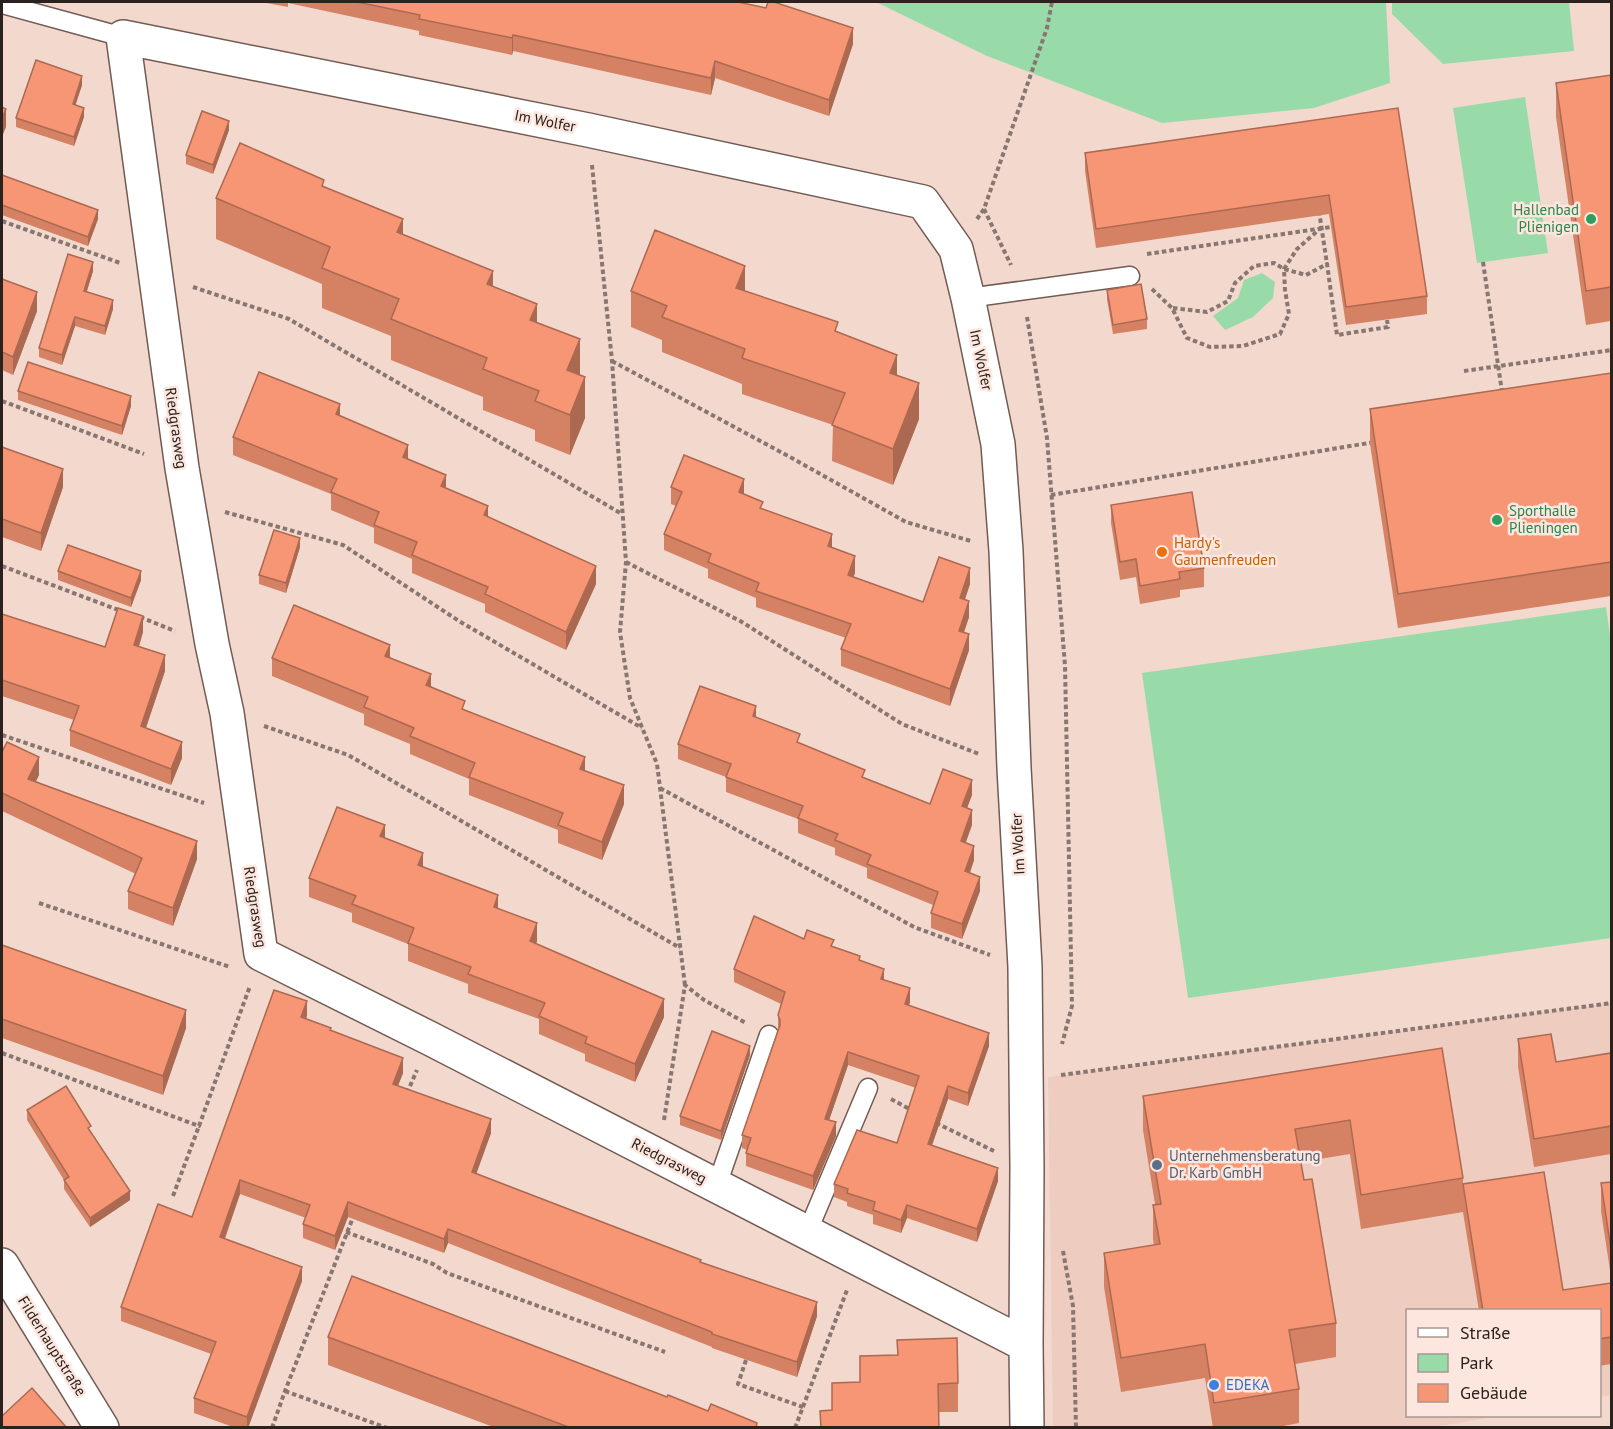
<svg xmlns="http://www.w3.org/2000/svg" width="1613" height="1429" font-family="'PT Sans',sans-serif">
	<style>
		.built { fill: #eeccbf }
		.green { fill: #99dba8 }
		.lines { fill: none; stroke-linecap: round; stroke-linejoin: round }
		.service-casing { stroke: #725b53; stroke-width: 21 }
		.minor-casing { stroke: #725b53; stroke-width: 36 }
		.secondary-casing { stroke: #725b53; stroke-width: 36 }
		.path { stroke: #887670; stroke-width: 4; stroke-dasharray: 4.5 3; stroke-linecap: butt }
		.service { stroke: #fff; stroke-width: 18 }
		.minor { stroke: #fff; stroke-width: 33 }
		.secondary { stroke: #fff; stroke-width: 33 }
		.wall { fill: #d48164 }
		.shaded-wall { fill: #ac6951 }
		.building { fill: #f69674; stroke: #ac6951; stroke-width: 1.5 }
		.leisure-dot { fill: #2e9e5b; stroke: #fce6de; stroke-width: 2 }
		.food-dot { fill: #e8710a; stroke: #fce6de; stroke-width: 2 }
		.service-dot { fill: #5c6f8a; stroke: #fce6de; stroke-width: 2 }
		.shop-dot { fill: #3f7fe0; stroke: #fce6de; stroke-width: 2 }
		.labels { text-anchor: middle; stroke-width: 5; stroke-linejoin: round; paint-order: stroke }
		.street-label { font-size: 15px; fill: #2b211e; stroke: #fce6de }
		.leisure-label { font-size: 15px; fill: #27864d; stroke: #fce6de; text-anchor: end }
		.food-label { font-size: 15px; fill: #c56008; stroke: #fce6de; text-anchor: start }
		.service-label { font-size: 15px; fill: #4e5e75; stroke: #fce6de; text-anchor: start }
		.shop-label { font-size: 15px; fill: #366cbe; stroke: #fce6de; text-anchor: start }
	</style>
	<rect width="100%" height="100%" fill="#f3d8ce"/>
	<polygon class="built" points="1611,1003 1611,1395 1600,1397 1600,1310 1408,1310 1408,1416 1497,1416 1430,1428 1053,1427 1048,1077"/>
	<g class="green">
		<polygon points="876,2 1386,2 1390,83 1314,108 1162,123 987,56"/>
		<polygon points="1392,2 1569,2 1574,51 1443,64 1392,14"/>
		<polygon points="1525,97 1548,253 1477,263 1453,108"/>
		<polygon points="1262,273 1275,282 1273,298 1253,317 1225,330 1213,316 1238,298 1244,280"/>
		<polygon points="1606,607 1612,649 1611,938 1188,998 1142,673"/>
	</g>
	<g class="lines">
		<defs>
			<g id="service">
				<polyline points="2,4 123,37"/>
				<polyline points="968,298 1130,276"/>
				<polyline points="717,1185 769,1035"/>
				<polyline points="807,1233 868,1088"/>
			</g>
			<polyline id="minor" points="1026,1345 1027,1167 1025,967 1014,768 1006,551 998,444 968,298 956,249 923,202 588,130 123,37 182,468 212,644 227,713 261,954 431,1039 1026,1345 1027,1428"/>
			<polyline id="secondary" points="2,1265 102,1428"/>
		</defs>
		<use href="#service" class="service-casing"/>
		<use href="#minor" class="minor-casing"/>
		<use href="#secondary" class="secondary-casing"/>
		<g class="path">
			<polyline points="592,165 612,361 626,562 620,632 630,698 657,764 685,985"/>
			<polyline points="984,209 1011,265"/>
			<polyline points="1319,211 1327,264"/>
			<polyline points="977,219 984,209 1047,28 1052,2"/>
			<polyline points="2,221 120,263"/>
			<polyline points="1147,254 1331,227"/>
			<polyline points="1483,262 1502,392"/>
			<polyline points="193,287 289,319 622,514"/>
			<polyline points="1152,289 1172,308 1187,338 1210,347 1243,346 1280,334 1289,314 1285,290 1284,269 1297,249 1322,227"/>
			<polyline points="1173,308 1207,312 1228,301 1235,283 1254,266 1274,263 1284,269 1306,275 1327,264 1337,335 1388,327 1387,320"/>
			<polyline points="1027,317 1047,438 1065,666 1072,1006 1062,1044"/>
			<polyline points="612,361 790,457 906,522 971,541"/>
			<polyline points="1464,371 1612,350"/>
			<polyline points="2,401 144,454"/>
			<polyline points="1051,495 1375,442"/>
			<polyline points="225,512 343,545 459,621 642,728"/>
			<polyline points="626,562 742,622 902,724 979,754"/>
			<polyline points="2,566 121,611"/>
			<polyline points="140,617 175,631"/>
			<polyline points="264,726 348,755 680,948"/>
			<polyline points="2,735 204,803"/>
			<polyline points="660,788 914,927 990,955"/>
			<polyline points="39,903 230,967"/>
			<polyline points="2,1053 199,1126 250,986"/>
			<polyline points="1061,1075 1612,1003"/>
			<polyline points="407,1093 417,1070"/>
			<polyline points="891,1099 913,1111"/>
			<polyline points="664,1120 685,985 704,1000 746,1023"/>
			<polyline points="936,1123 994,1151"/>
			<polyline points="173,1196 199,1126"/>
			<polyline points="346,1232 433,1264 447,1273 665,1352"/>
			<polyline points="1063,1251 1073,1306 1076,1428"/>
			<polyline points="746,1360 738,1384 803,1407"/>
			<polyline points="285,1391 387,1428"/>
			<polyline points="272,1428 285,1391 354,1215"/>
			<polyline points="795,1428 847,1290"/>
		</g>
		<use href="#service" class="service"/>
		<use href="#minor" class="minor"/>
		<use href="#secondary" class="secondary"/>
	</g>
	<g class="wall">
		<polygon points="261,2 738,2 853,44 829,116 715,78 711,95 513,51 512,55 419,35 419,31 288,3 288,7"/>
		<polygon points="1611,75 1611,321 1586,325 1556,117 1556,83"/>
		<polygon points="82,85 75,105 84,117 74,146 16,127 16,118"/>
		<polygon points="1398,108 1427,296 1427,314 1346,325 1329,214 1096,248 1085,171 1085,153"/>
		<polygon points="229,130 213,174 186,164 186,155"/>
		<polygon points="2,175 98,219 88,246 2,215"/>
		<polygon points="324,187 403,235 493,286 537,323 580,375 585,418 570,455 535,441 535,430 483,410 483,397 391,360 391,336 322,308 322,284 216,239 216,198"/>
		<polygon points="93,271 87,291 113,309 105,335 75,326 62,365 39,357 39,348"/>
		<polygon points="2,279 37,311 13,375 2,370"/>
		<polygon points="1107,290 1147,319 1147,329 1113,334 1107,299"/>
		<polygon points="631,291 745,291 838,332 897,375 919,419 893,485 832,461 833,425 742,394 742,384 662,352 662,340 631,327"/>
		<polygon points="1611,373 1611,596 1398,628 1370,444 1370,409"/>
		<polygon points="18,391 131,406 122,435 18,400"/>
		<polygon points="340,416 408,459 446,488 488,517 596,584 566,650 485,612 485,604 412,573 412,559 374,543 374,528 331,510 331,494 233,455 233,437"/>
		<polygon points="2,447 63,487 41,551 2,537"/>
		<polygon points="671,487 744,494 763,509 832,548 855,573 853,577 923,602 970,584 965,599 969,617 964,632 969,650 950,706 841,666 841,649 846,638 756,607 756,598 708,578 708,569 664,550 664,534 676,506 671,504"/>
		<polygon points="1111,505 1204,568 1204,587 1180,590 1180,597 1140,604 1136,577 1120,580 1111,523"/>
		<polygon points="300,547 286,593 259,584 259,575"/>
		<polygon points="58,571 141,580 131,607 58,580"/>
		<polygon points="2,614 105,647 143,632 139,647 165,671 146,728 182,758 171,785 70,746 70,730 74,720 2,696"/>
		<polygon points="390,657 465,710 585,771 624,804 602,860 558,843 558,830 469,795 469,779 410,754 410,744 364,725 364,714 272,676 272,658"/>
		<polygon points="756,718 800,744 865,778 930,804 972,795 967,808 972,825 966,842 974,860 970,873 980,891 962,939 931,928 931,913 933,905 867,878 867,868 835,855 835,848 798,833 798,819 726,792 726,777 678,759 678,744"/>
		<polygon points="2,752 39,775 36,781 197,859 173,926 128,909 128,891 136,874 2,811"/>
		<polygon points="385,838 423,867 498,908 537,941 536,944 664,1017 635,1082 585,1061 585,1054 539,1034 539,1019 468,993 468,984 408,961 408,944 352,922 352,913 309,897 309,878"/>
		<polygon points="804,939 834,947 860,961 910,1002 909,1005 989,1046 968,1106 948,1099 932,1145 998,1181 977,1242 907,1218 901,1233 873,1224 873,1215 847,1206 847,1202 834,1197 834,1184 897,1143 916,1088 848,1065 829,1120 836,1136 813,1190 746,1166 746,1153 747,1150 742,1148 742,1135 778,1029 778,1015 781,1004 734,982 734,969"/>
		<polygon points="2,945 186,1028 163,1095 2,1038"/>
		<polygon points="307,1016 306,1019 331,1031 403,1073 398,1086 491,1133 476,1173 701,1263 817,1316 797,1377 712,1348 712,1347 448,1243 444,1253 348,1217 335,1250 303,1238 303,1224 306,1218 240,1194 225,1239 302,1281 248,1428 236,1428 194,1413 194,1398 211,1354 121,1321 121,1307 192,1217"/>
		<polygon points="1518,1039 1556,1062 1611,1053 1611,1154 1534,1167 1518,1067"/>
		<polygon points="1442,1048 1463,1178 1463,1184 1563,1290 1611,1283 1611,1364 1599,1366 1599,1311 1479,1311 1463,1212 1361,1229 1350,1154 1301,1162 1304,1180 1336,1323 1336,1357 1295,1364 1299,1389 1299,1423 1273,1428 1213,1428 1205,1378 1121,1392 1104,1287 1104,1253 1154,1245 1153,1239 1153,1205 1155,1204 1143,1130 1143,1096"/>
		<polygon points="750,1055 721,1140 680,1125 680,1116"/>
		<polygon points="27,1110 91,1132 130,1200 90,1227 64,1189 64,1180 27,1120"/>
		<polygon points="1611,1182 1611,1277 1601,1211 1601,1183"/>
		<polygon points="328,1337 667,1397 757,1428 496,1428 328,1365"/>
		<polygon points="897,1340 958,1383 958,1412 939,1412 939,1428 820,1428 820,1411 832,1410 860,1382 860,1356 897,1355"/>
	</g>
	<g class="shaded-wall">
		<polygon points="853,28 853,44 829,116 829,100"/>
		<polygon points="513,35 513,51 512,55 512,38"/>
		<polygon points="715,61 715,78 711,95 711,78"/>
		<polygon points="82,76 82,85 73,113 73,104"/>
		<polygon points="84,108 84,117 74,146 74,137"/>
		<polygon points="6,109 6,127 2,137 2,118"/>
		<polygon points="229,121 229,130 213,174 213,165"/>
		<polygon points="98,210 98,219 88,246 88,237"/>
		<polygon points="403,219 403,260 397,232"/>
		<polygon points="93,262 93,271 84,300 84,291"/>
		<polygon points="745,266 745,301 736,288"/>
		<polygon points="493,271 493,311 487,284"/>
		<polygon points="37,292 37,311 13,375 13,357"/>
		<polygon points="113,300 113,309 105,335 105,326"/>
		<polygon points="537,304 537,345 530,320"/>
		<polygon points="75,317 75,326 62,365 62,355"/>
		<polygon points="580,339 580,380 567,370"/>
		<polygon points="897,355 897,391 890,373"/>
		<polygon points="585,377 585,418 570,455 570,415"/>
		<polygon points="919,383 919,419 893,485 893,449"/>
		<polygon points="131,396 131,406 122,435 122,426"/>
		<polygon points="340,404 340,422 336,414"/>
		<polygon points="408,445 408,463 403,457"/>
		<polygon points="63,469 63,487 41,551 41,533"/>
		<polygon points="446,475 446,493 441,486"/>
		<polygon points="744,479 744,496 739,492"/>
		<polygon points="488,506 488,524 484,515"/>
		<polygon points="832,534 832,551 828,546"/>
		<polygon points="300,538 300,547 286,593 286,583"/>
		<polygon points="855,556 855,573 848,591 848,575"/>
		<polygon points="596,566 596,584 566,650 566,632"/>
		<polygon points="970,568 970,584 960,614 960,598"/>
		<polygon points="141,571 141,580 131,607 131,598"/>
		<polygon points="969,601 969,617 959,647 959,631"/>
		<polygon points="143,616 143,632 134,661 134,645"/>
		<polygon points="969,634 969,650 950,706 950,689"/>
		<polygon points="390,645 390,663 385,656"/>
		<polygon points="165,655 165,671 141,742 141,726"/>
		<polygon points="431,674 431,693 426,685"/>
		<polygon points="756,706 756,721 753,716"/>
		<polygon points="182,742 182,758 171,785 171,769"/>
		<polygon points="39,757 39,775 28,797 28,779"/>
		<polygon points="585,757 585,775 580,769"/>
		<polygon points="972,780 972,795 962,821 962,806"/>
		<polygon points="624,785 624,804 602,860 602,842"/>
		<polygon points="972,810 972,825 961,855 961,841"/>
		<polygon points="385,825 385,843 380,836"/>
		<polygon points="197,841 197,859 173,926 173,908"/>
		<polygon points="974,846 974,860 965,886 965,871"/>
		<polygon points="423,853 423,871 418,865"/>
		<polygon points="980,877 980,891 962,939 962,924"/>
		<polygon points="498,895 498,913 494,907"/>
		<polygon points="537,923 537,941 530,959 530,941"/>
		<polygon points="884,969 884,982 881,979"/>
		<polygon points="910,988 910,1002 905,1017 905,1004"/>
		<polygon points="664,999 664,1017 635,1082 635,1064"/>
		<polygon points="307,1001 307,1016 301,1031 301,1017"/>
		<polygon points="186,1010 186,1028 163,1095 163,1076"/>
		<polygon points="989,1033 989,1046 968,1106 968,1093"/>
		<polygon points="750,1046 750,1055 721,1140 721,1131"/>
		<polygon points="848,1052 848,1065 825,1132 825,1119"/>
		<polygon points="403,1058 403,1073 393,1098 393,1084"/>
		<polygon points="948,1086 948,1099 928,1157 928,1144"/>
		<polygon points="491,1119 491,1133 472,1186 472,1172"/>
		<polygon points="836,1122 836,1136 813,1190 813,1176"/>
		<polygon points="998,1168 998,1181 977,1242 977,1229"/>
		<polygon points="240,1180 240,1194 220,1251 220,1237"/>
		<polygon points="130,1191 130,1200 90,1227 90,1218"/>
		<polygon points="348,1202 348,1217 335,1250 335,1236"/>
		<polygon points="907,1205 907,1218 901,1233 901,1220"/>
		<polygon points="448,1229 448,1243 444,1253 444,1239"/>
		<polygon points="302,1267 302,1281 248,1428 247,1428 247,1417"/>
		<polygon points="817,1302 817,1316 797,1377 797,1362"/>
	</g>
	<g class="building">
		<polygon points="357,2 738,2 766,8 768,2 774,2 853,28 829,100 715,61 711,78 513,35 512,38 419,19 420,15"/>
		<polygon points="36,60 82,76 73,104 84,108 74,137 16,118"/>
		<polygon points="1611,75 1611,287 1586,291 1556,83"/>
		<polygon points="2,107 6,109 2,118"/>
		<polygon points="1398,108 1427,296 1346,307 1329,195 1096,229 1085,153"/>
		<polygon points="202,111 229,121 213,165 186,155"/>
		<polygon points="240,143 324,180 322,186 403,219 397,232 493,271 487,284 537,304 530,320 580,339 567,370 585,377 570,415 535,401 539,391 483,369 487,358 391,319 399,299 322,268 330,247 216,198"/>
		<polygon points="2,175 98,210 88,237 2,205"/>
		<polygon points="655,230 745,266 736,288 838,322 835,331 897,355 890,373 919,383 893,449 832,425 845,393 742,358 745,349 662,317 667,306 631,291"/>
		<polygon points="68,254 93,262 84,291 113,300 105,326 75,317 62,355 39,348"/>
		<polygon points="2,279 37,292 13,357 2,352"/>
		<polygon points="1141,284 1147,319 1113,325 1107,290"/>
		<polygon points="28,362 131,396 122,426 18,391"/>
		<polygon points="259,372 340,404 336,414 408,445 403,457 446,475 441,486 488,506 484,515 596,566 566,632 485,594 488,587 412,555 417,542 374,525 379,512 331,492 337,479 233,437"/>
		<polygon points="1611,373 1611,562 1398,594 1370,409"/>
		<polygon points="2,447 63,469 41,533 2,519"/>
		<polygon points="684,455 744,479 739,492 763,502 760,508 832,534 828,546 855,556 848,575 923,602 939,557 970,568 960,598 969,601 959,631 969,634 950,689 841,649 851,624 756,591 759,583 708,562 711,554 664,534 682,492 671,487"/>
		<polygon points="1192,492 1204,568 1179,572 1180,579 1140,586 1136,559 1120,562 1111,505"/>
		<polygon points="274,530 300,538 286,583 259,575"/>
		<polygon points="68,545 141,571 131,598 58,571"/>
		<polygon points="294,605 390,645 385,656 431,674 426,685 465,701 462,709 585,757 580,769 624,785 602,842 558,825 563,813 469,777 475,763 410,736 414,728 364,707 368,697 272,658"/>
		<polygon points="118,608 143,616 134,645 165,655 141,726 182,742 171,769 70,730 79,706 2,680 2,614 105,647"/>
		<polygon points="700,686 756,706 753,716 800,734 797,742 865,770 862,777 930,804 943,769 972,780 962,806 972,810 961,841 974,846 965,871 980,877 962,924 931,913 938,892 867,864 871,855 835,840 838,834 798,818 803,806 726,777 731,764 678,744"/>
		<polygon points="7,742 39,757 28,779 197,841 173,908 128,891 142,858 2,793 2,752"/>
		<polygon points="337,807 385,825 380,836 423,853 418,865 498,895 494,907 537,923 530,941 664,999 635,1064 585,1043 587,1037 539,1016 545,1003 468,974 471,967 408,943 414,928 352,904 356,896 309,878"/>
		<polygon points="754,916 804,939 807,930 834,940 831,946 860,956 859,960 884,969 881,979 910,988 905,1004 989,1033 968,1093 948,1086 928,1144 998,1168 977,1229 907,1205 901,1220 873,1210 875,1202 847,1193 848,1189 834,1184 857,1130 897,1143 919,1076 848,1052 825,1119 836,1122 813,1176 746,1153 751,1138 742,1135 780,1025 780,1020 778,1015 785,992 734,969"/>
		<polygon points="2,945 186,1010 163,1076 2,1019"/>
		<polygon points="274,990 307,1001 301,1017 331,1028 330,1030 403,1058 393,1084 491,1119 472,1172 701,1260 700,1262 817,1302 797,1362 712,1334 712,1332 448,1229 444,1239 348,1202 335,1236 303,1224 310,1205 240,1180 220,1237 302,1267 247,1417 194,1398 216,1342 121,1307 158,1204 192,1217"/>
		<polygon points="712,1031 750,1046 721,1131 680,1116"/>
		<polygon points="1551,1034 1556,1062 1611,1053 1611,1126 1534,1139 1518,1039"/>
		<polygon points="1442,1048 1463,1178 1361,1195 1350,1120 1295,1129 1304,1180 1312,1179 1336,1323 1289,1330 1299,1389 1214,1403 1205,1344 1121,1358 1104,1253 1160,1244 1153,1205 1161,1204 1143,1096"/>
		<polygon points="66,1086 91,1126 88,1128 130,1191 90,1218 64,1180 69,1177 27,1110"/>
		<polygon points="1544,1172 1563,1290 1611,1283 1611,1337 1599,1339 1599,1311 1483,1311 1463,1184"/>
		<polygon points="1611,1182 1611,1249 1601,1183"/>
		<polygon points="352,1276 667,1397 668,1395 708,1411 711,1404 757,1423 756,1428 571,1428 328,1337"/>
		<polygon points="957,1338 958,1383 938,1384 939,1428 821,1428 820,1411 832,1410 832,1383 860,1382 860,1356 898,1355 897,1340"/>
		<polygon points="32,1388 67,1428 2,1428 2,1416"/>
	</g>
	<g class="leisure-dot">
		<circle cx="1591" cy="219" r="6"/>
		<circle cx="1497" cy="520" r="6"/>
	</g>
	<circle class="food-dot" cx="1162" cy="552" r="6"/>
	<circle class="service-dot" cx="1157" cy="1165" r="6"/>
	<circle class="shop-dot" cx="1214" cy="1385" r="6"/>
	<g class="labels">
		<g class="street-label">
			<text transform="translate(545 121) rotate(11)" y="5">Im Wolfer</text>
			<text transform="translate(981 360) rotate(78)" y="5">Im Wolfer</text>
			<text transform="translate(176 428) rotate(82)" y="5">Riedgrasweg</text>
			<text transform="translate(1018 844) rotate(-93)" y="5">Im Wolfer</text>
			<text transform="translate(255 907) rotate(81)" y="5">Riedgrasweg</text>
			<text transform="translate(669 1161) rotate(27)" y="5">Riedgrasweg</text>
			<text transform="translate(52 1346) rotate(58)" y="5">Filderhauptstraße</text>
		</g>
		<g class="leisure-label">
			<text x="1579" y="215">Hallenbad<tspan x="1579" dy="17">Plienigen</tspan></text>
			<text x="1509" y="516" text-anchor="start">Sporthalle<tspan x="1509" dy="17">Plieningen</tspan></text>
		</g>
		<g class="food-label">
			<text x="1174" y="548">Hardy's<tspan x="1174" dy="17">Gaumenfreuden</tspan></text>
		</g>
		<g class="service-label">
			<text x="1169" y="1161">Unternehmensberatung<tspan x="1169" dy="17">Dr. Karb GmbH</tspan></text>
		</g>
		<g class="shop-label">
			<text x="1226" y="1390">EDEKA</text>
		</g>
	</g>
	<rect width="1613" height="1429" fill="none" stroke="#2b211e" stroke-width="6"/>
	<rect x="1406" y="1309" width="195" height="108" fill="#fce6de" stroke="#a89791" stroke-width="1.5"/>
	<rect x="1418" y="1328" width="30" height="9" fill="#ffffff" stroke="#a89791" stroke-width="1.5"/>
	<text x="1460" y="1339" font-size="18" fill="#2b211e">Straße</text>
	<rect x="1418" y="1354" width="30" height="18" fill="#99dba8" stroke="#a89791" stroke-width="1.5"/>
	<text x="1460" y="1369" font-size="18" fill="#2b211e">Park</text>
	<rect x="1418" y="1384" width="30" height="18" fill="#f69674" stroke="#a89791" stroke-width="1.5"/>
	<text x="1460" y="1399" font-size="18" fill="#2b211e">Gebäude</text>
</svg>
